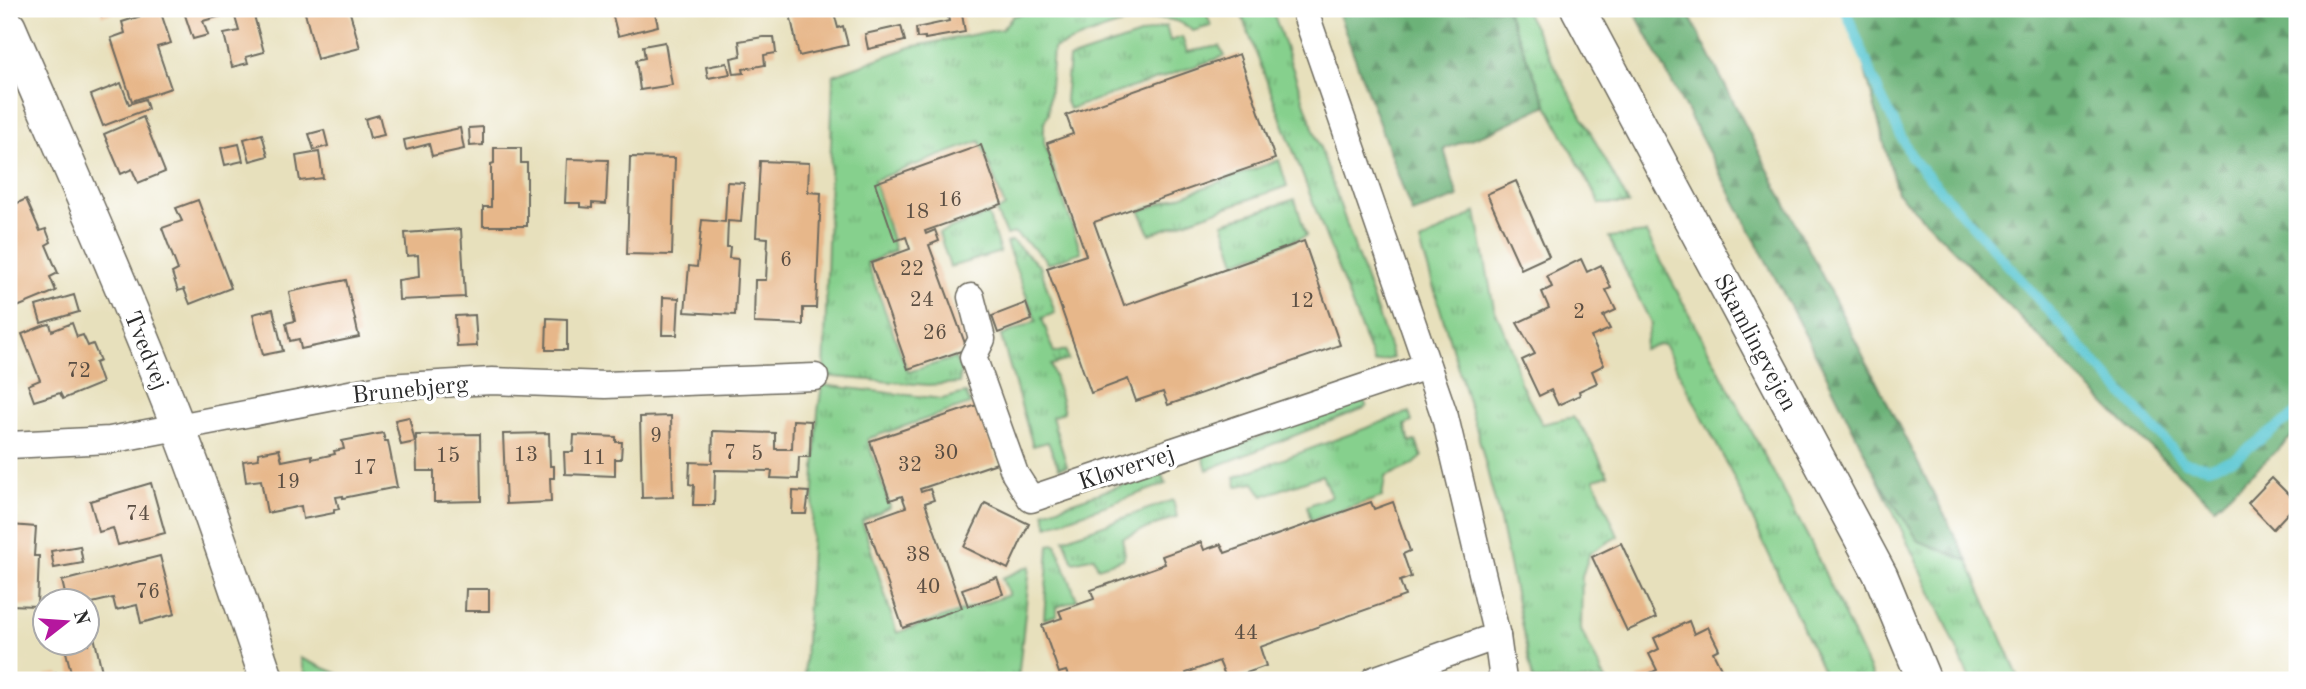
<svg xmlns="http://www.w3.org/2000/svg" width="2306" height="689" font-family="'Old Standard TT',serif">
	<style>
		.grass { fill: url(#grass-tufts); stroke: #587e5c; stroke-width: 2 }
		.forest { fill: url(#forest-firs); stroke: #4c6e52; stroke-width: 2 }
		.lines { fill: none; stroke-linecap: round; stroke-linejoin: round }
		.stream { stroke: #5bc7d3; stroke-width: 10 }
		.building { fill: #e7b78a }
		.minor-casing { stroke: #6d6a5e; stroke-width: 29 }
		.tertiary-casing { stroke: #6d6a5e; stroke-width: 36 }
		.minor { stroke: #fff; stroke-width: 26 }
		.tertiary { stroke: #fff; stroke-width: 33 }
		.labels { text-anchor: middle; stroke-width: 7; stroke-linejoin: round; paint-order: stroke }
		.number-label { font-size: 21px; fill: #5a4e43 }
		.street-label { font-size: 24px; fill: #2b2b2b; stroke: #fff }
	</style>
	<defs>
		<pattern id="grass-tufts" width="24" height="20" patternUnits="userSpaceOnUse" patternTransform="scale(1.75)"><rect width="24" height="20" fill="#86d08d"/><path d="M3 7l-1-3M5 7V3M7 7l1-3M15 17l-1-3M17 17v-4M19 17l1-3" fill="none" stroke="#6ea973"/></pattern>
		<pattern id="forest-firs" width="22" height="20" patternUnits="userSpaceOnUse" patternTransform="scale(1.75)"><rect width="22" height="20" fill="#6cb278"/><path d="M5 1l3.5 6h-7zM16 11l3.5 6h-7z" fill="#599163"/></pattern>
	</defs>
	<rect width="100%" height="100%" fill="#fff"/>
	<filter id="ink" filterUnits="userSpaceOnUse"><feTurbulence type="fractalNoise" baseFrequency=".0143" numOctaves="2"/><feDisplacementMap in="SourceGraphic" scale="14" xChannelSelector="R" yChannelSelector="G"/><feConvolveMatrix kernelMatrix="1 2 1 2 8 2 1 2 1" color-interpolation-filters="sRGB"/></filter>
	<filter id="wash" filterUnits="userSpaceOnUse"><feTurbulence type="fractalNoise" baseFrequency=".00686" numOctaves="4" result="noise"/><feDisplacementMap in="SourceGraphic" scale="28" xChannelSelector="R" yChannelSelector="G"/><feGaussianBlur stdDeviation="1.57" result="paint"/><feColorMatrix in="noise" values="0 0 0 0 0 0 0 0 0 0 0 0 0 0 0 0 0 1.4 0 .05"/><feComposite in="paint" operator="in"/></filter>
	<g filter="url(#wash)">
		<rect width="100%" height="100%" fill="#e7e0bc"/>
		<g class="grass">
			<path d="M1041 9H1205L1211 26 1193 31C1160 0 1091 35 1053 49L1048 114 1044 123V142L1081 252 1047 264 1045 258 1015 233 1006 235 996 212 1005 207 980 141 874 180 895 251 867 263 908 372 955 358 961 371 959 383 928 385 824 376 833 75 911 47 1002 29 1013 16Z"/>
			<polygon points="1224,9 1272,9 1393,358 1374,363 1242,16"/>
			<polygon points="1506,9 1524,9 1629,204 1600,204 1547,105"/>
			<polygon points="1166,26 1170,41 1182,37 1187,52 1219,46 1225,56 1069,109 1065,99 1069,59"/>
			<polygon points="1279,160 1287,186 1150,234 1140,211"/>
			<polygon points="1295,199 1306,236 1236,262 1223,223"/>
			<polygon points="1476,212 1494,308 1512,349 1520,382 1542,424 1573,417 1586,433 1608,475 1594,479 1618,536 1590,553 1582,576 1581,630 1606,680 1533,680 1500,521 1477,431 1420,242"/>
			<polygon points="988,214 1000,252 950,267 939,233"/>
			<polygon points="1646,233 1810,541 1874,680 1827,680 1728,466 1665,346 1660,344 1643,349 1651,323 1609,237"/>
			<polygon points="1012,241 1040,266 1055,313 1042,318 1054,353 1066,350 1068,360 1051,365 1064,412 1052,417 1067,466 1059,468 1048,442 1033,446 1001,336 1036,321 1006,243"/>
			<polygon points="822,385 942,399 966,393 970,404 867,439 890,507 862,521 897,633 1009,595 1002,578 1030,566 1018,680 804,680 818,411"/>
			<polygon points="1364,401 1367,407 1207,470 1203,456"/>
			<polygon points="1409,412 1412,422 1405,425 1410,442 1416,441 1422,457 1413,465 1385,477 1382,497 1311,520 1307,506 1331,496 1322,475 1263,496 1254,483 1237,486 1235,477"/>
			<polygon points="1160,472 1166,484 1048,526 1044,512"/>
			<polygon points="1879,482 1919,541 1968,561 2020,680 1970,680 1948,628"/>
			<polygon points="1173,500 1177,517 1122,538 1125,554 1123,559 1098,567 1094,557 1073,562 1064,539"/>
			<polygon points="1056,544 1077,600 1057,607 1057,615 1044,619 1049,545"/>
			<polygon points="300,658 353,680 307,680"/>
		</g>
		<g class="forest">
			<polygon points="1337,9 1506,9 1547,105 1492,131 1444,149 1458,197 1412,213"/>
			<polygon points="1633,9 1686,9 1968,561 1919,541 1879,482 1826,374"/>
			<polygon points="1849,9 2297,9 2297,432 2215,507 2123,422 1897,192"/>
		</g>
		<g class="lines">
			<g class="stream">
				<polyline points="1845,9 1881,97 1912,158 2184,462 2209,467 2234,459 2297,413"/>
				<polyline points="2291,9 2291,19 2297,24"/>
			</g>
		</g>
		<g id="blocks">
			<g class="building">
				<polygon points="100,9 125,9 102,16"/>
				<polygon points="183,9 223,9 225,15 203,21 208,35 193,39"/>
				<polygon points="304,9 349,9 360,48 317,59"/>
				<polygon points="611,9 654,9 658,26 618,36"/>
				<polygon points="789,9 833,9 838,28 843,26 848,45 799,56"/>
				<polygon points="160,10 171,43 157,47 171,88 132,101 111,38 125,33 122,22"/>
				<polygon points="253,12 264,52 246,57 248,63 232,67 224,34 239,31 235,17"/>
				<polygon points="962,14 965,32 925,39 925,37 917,38 916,28 949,21 948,16"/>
				<polygon points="901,26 905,41 868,49 865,34"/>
				<polygon points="763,37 774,37 776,53 764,55 765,65 743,69 744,73 734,74 731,58 741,56 739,41"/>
				<polygon points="665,42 672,85 640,90 636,60 645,58 643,46"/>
				<polygon points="1239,54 1275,159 1094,222 1124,306 1304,241 1340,345 1168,405 1163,392 1136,401 1128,379 1091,393 1047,268 1086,255 1047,143 1073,134 1066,115"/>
				<polygon points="727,63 730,74 708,78 706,67"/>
				<polygon points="121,83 129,104 145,99 148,109 103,126 91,95"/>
				<polygon points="379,115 384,135 370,138 365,119"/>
				<polygon points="143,117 165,172 138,183 132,169 121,174 104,134"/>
				<polygon points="483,127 483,145 470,146 469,128"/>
				<polygon points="460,128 464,149 432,156 429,144 406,150 404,140"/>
				<polygon points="324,130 328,146 314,150 309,134"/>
				<polygon points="262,134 268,156 250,161 244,139"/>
				<polygon points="239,144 243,161 225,165 221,148"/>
				<polygon points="981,145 1002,204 925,231 926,234 935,230 939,241 929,245 967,349 908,369 871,263 910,249 906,237 895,241 875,183"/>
				<polygon points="494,148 521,148 521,163 527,163 527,226 483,226 483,207 491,207 491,164 494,163"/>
				<polygon points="319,152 323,178 300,181 296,156"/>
				<polygon points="630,157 675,158 672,255 627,254"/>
				<polygon points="567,159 608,160 606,204 592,203 592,208 580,207 580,203 565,203"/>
				<polygon points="760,161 809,163 808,192 821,193 816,308 803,308 803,325 754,323 755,280 766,280 768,238 756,237"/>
				<polygon points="1516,181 1549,256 1521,269 1487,194"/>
				<polygon points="727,182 744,183 741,222 728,221 727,247 730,247 729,258 738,259 735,315 685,312 689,266 697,267 702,220 725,222"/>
				<polygon points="26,199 40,231 46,229 51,242 46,245 58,273 50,277 56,291 10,310 9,207"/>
				<polygon points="198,200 231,288 190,304 184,289 178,291 172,273 178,270 162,228 182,221 176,208"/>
				<polygon points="461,229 465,297 399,300 398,280 419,277 418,255 407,256 405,233"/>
				<polygon points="1581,259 1587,272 1601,265 1611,288 1606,290 1616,310 1603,316 1610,329 1591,337 1604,365 1592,371 1597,383 1579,391 1580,395 1558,405 1551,390 1539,396 1522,360 1535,354 1517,323 1549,308 1542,292 1552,287 1547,276"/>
				<polygon points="346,280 359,337 301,349 299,339 290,341 286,323 295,321 289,292"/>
				<polygon points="74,295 79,312 41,323 36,306"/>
				<polygon points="663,297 679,298 677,335 662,335"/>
				<polygon points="1026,303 1032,320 998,333 992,316"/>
				<polygon points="273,309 283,351 263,355 253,314"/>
				<polygon points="475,315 477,346 457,347 455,316"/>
				<polygon points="547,318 567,319 567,350 546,350"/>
				<polygon points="72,323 77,337 83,335 88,346 93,344 100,361 95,363 102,383 63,399 60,393 34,401 28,385 40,380 22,334 45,325 50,324 52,331"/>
				<polygon points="977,405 997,463 920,489 921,492 930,489 934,500 925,503 962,608 903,628 866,521 906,507 902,496 890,500 870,441"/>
				<polygon points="671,416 673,497 642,498 640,417"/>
				<polygon points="409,417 415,442 401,445 395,420"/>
				<polygon points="793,420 811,421 810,457 799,457 798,479 771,478 772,471 715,470 714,505 693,505 694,485 689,484 690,462 712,463 713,431 775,433 775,449 792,449"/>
				<polygon points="383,433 385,441 388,441 397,487 343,498 343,496 336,497 339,509 334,510 334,513 303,519 301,506 267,513 261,480 246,482 243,461 259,459 258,453 279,449 282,461 312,455 312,459 335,454 334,451 344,449 342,441"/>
				<polygon points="549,433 550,466 554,466 554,478 550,478 551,502 506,504 503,434"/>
				<polygon points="480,434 481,501 434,502 434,471 417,471 416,435"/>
				<polygon points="574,435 616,437 616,442 622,442 621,459 615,459 615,476 565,474 564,452 573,452"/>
				<polygon points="2272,478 2297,503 2273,529 2248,503"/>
				<polygon points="151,483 165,533 118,545 113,528 99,532 90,501"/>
				<polygon points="793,491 809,492 806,514 792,514"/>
				<polygon points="1371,502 1374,509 1393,502 1410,551 1403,554 1411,577 1400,581 1405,596 1260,647 1266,666 1227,680 1219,661 1186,673 1188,680 1070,680 1066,671 1059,673 1042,625 1062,618 1059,611 1094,599 1091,590 1165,564 1162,556 1201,542 1204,550 1221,544 1225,553"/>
				<polygon points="985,503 1029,524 1008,569 964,547"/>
				<polygon points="11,525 36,527 34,556 39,556 37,606 9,605 9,554"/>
				<polygon points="1621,543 1656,618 1627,631 1592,557"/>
				<polygon points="80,546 83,563 54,568 51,551"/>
				<polygon points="160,556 175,614 141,623 137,605 116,610 113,598 88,604 88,602 67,602 62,581"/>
				<polygon points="997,577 1003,594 968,606 962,589"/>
				<polygon points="466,589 489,589 489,611 465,611"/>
				<polygon points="1689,621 1694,634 1708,627 1719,649 1713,652 1723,672 1710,678 1712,680 1635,680 1657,670 1649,654 1659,649 1654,638"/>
				<polygon points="93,632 104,680 73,680 64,644 88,644 88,633"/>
				<polygon points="59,673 60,680 46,680 45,675"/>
			</g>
		</g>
	</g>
	<g filter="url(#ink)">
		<use href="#blocks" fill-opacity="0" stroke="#6d6a5e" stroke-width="2"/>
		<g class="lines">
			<defs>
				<g id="minor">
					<polyline points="1304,9 1445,417 1497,636 1503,680"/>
					<polyline points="971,297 982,339 973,357 1015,474 1031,499 1427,366"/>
					<polyline points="9,445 110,440 386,387 492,381 605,385 815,377"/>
					<polyline points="1374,680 1497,636"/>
				</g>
				<g id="tertiary">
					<polyline points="1578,9 1881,576 1924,680"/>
					<path d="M9 27C66 159 125 290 177 424 210 508 238 595 267 680"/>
				</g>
			</defs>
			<use href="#minor" class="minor-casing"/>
			<use href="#tertiary" class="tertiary-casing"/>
			<use href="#minor" class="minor"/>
			<use href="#tertiary" class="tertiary"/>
		</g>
	</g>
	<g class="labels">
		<g class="number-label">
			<text x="950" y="206">16</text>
			<text x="917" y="218">18</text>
			<text x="786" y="266">6</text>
			<text x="912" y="275">22</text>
			<text x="922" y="306">24</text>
			<text x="1302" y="307">12</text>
			<text x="1579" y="318">2</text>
			<text x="935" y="339">26</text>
			<text x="79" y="377">72</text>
			<text x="656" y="442">9</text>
			<text x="730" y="459">7</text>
			<text x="946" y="459">30</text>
			<text x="757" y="460">5</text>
			<text x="526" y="461">13</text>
			<text x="448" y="462">15</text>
			<text x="594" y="464">11</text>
			<text x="910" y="471">32</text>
			<text x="365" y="474">17</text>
			<text x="288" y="488">19</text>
			<text x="138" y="520">74</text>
			<text x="918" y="561">38</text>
			<text x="928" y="593">40</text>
			<text x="148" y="598">76</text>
			<text x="1246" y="639">44</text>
		</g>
		<g class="street-label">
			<text transform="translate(1756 342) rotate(62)" y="8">Skamlingvejen</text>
			<text transform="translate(147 350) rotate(68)" y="8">Tvedvej</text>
			<text transform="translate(410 389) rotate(-6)" y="8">Brunebjerg</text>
			<text transform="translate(1126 467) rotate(-18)" y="8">Kløvervej</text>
		</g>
	</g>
	<rect width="2306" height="689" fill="none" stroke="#fff" stroke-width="35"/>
	<g transform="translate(66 622) rotate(73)"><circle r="33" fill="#ffffff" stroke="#aaaaaa" stroke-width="2"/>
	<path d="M0-5L12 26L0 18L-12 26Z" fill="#b5179e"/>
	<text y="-10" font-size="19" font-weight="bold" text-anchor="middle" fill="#2b2b2b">N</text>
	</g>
</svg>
